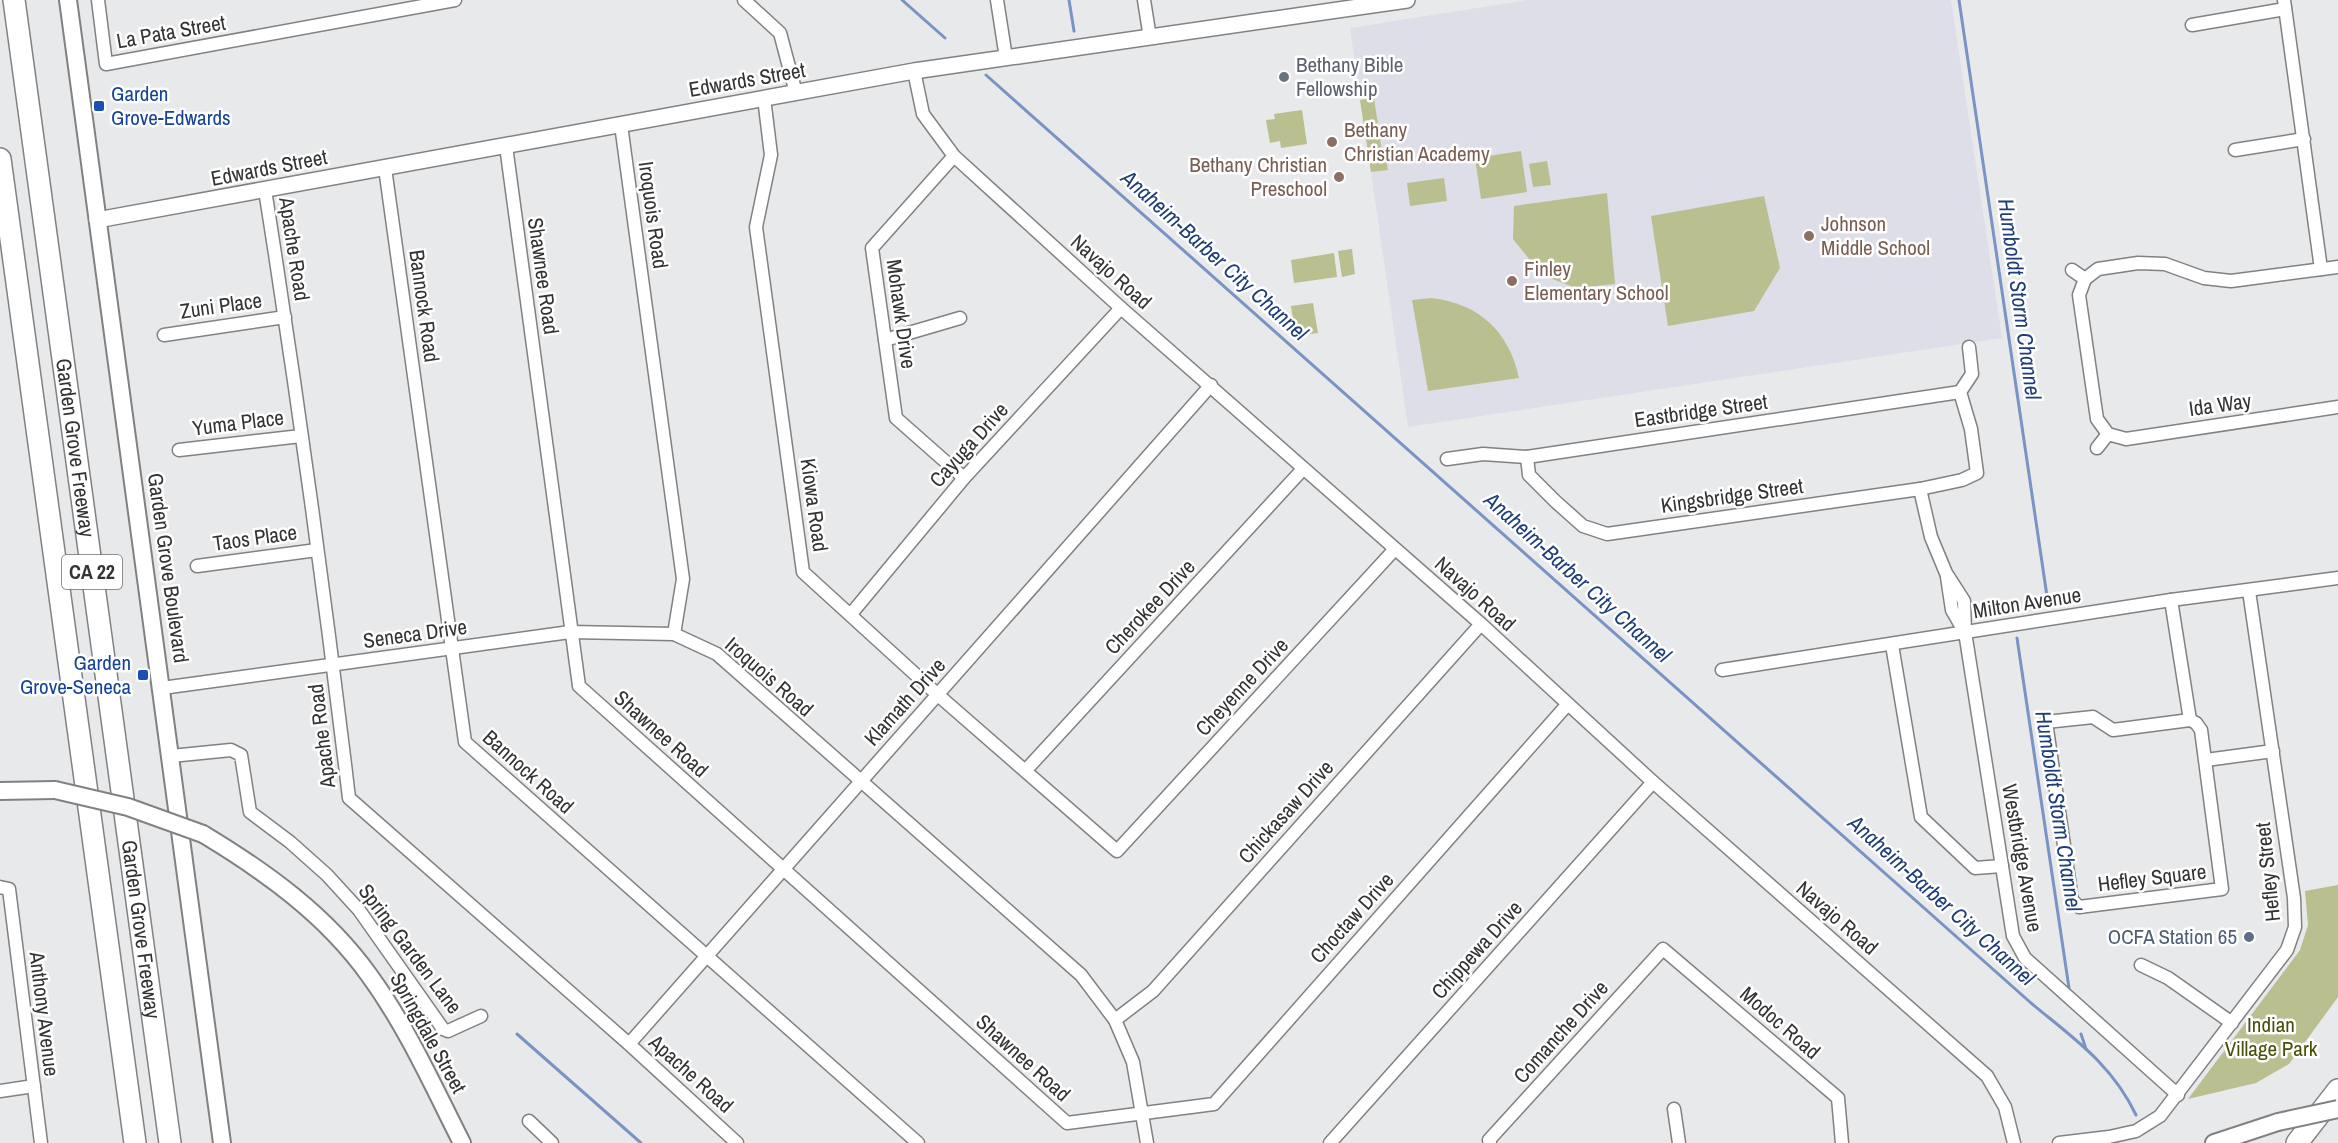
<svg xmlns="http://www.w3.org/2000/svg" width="2338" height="1143" font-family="'Archivo Narrow',sans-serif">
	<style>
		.built { fill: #dddee8 }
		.green { fill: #babf90 }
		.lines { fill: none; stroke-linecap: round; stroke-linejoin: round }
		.stream { stroke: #7993c3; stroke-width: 3 }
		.minor-casing { stroke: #808183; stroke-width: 15 }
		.tertiary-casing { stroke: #808183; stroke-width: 18 }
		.secondary-casing { stroke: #808183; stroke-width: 20 }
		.motorway-casing { stroke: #808183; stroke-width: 24 }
		.minor { stroke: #fff; stroke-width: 12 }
		.tertiary { stroke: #fff; stroke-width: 15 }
		.secondary { stroke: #fff; stroke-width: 16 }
		.motorway { stroke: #fff; stroke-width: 21 }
		.secondary-bridge-casing { stroke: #808183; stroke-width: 20; stroke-linecap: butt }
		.secondary-bridge { stroke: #fff; stroke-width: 16 }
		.worship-dot { fill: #6b7280; stroke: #fff; stroke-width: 2 }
		.transit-dot { fill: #1a4fb4; stroke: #fff; stroke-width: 2 }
		.education-dot { fill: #8d6e63; stroke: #fff; stroke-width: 2 }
		.service-dot { fill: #5c6f8a; stroke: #fff; stroke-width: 2 }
		.labels { text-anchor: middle; stroke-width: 5; stroke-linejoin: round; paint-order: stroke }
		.shield { fill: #fff; stroke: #707071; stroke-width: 1.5 }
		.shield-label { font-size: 20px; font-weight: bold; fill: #333334 }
		.street-label { font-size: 21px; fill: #333334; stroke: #fff }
		.worship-label { font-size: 21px; fill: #5b616d; stroke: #fff; text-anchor: start }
		.transit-label { font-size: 21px; fill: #164399; stroke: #fff; text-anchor: start }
		.education-label { font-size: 21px; fill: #785e54; stroke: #fff; text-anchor: start }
		.service-label { font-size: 21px; fill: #4e5e75; stroke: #fff; text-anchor: end }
		.park-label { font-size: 21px; fill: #4a4d08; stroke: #fff }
		.water-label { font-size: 22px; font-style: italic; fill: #1f3d78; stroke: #fff }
	</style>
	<rect width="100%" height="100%" fill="#e8e9eb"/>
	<polygon class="built" points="1527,0 1951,0 2002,338 1408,427 1350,28"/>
	<g class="green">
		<polygon points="1374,98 1383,158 1386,158 1388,170 1371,172 1360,100"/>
		<polygon points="1302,110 1307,144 1281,148 1280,141 1270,143 1266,120 1275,119 1274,114"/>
		<polygon points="1521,151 1527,192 1481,199 1475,158"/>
		<polygon points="1547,161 1551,185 1533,187 1529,164"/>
		<polygon points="1444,178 1447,201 1410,206 1407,183"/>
		<polygon points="1607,193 1615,284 1576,288 1542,275 1513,239 1514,206"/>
		<polygon points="1764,196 1780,268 1754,311 1668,326 1651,216"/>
		<polygon points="1352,249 1355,274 1342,277 1338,251"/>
		<polygon points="1334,253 1337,277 1294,283 1291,260"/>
		<path d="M1431 298C1478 303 1509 331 1519 378L1428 391 1412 300Z"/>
		<polygon points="1313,303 1318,333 1304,335 1294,326 1291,306"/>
		<polygon points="2338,885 2338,997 2289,1064 2256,1083 2188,1099 2300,950 2308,925 2305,891"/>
	</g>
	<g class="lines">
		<g class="stream">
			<polyline points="902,0 945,38"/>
			<polyline points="1069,0 1074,31"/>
			<polyline points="1959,0 2048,603"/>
			<path d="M986 75 2031 1003C2073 1038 2112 1064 2136 1115"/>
			<polyline points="2017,638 2069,988"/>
			<polyline points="517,1034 641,1143"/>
			<polyline points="2081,1034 2086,1049"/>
		</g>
		<defs>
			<g id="minor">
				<polyline points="98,0 106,64 455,0"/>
				<polyline points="744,0 780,33 796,93"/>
				<polyline points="997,0 1006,58"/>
				<polyline points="1144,0 1150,38"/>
				<polyline points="2284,0 2321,269"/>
				<polyline points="2192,25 2285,9"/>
				<polyline points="914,71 923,114 954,156 1121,308 1481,624 1653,782 1987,1076 2005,1107 2014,1143"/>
				<polyline points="764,98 771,155 756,227 803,572 938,695 1117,851 1395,549"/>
				<polyline points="621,125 683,579 674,634 717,654 1081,975 1115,1020 1133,1062 1147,1143"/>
				<polyline points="506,146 579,686 1067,1123 1214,1104 1567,705"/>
				<polyline points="2235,150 2304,139"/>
				<polyline points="954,156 872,248 896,418 964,478"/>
				<polyline points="385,168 465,742 918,1143"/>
				<path d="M265 190C297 392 325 595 349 798L629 1044 737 1143"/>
				<polyline points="2338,267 2231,281 2204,278 2165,264 2138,263 2098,269 2085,279 2079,295 2097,419 2108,434 2126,439 2338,407"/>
				<polyline points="2072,270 2085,279"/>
				<polyline points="164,335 285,317"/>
				<polyline points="885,340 960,318"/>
				<polyline points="2097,448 2108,434"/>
				<polyline points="179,450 301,436"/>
				<polyline points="1527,457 1529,475 1555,501 1583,526 1607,534 1920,489 1962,480 1977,473 1971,429 1960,392 1972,374 1969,347"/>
				<polyline points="1447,459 1483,454 1527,457 1960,392"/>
				<polyline points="1920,489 1931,537 1946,573 1964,601 1965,632 2013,936 2025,958 2178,1095"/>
				<polyline points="197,566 317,550"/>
				<polyline points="1947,577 1952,610 1964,631"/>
				<polyline points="2171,600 2190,720"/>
				<polyline points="851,614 964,478 1121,308"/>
				<polyline points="1892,645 1921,817 1975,868 2002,866"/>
				<polyline points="1722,670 2171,600 2338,578"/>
				<polyline points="162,688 570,632 674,634"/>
				<polygon points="2093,717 2113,730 2190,720 2196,723 2201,730 2222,889 2079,907 2072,900 2046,722"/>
				<polyline points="171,756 231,750 241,755 250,812 290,842 327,875 359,910 443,1029 448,1031 481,1016"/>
				<polyline points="2206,760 2273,751"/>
				<polyline points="1026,770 1303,469"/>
				<polyline points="0,887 9,889 41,1143"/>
				<polyline points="2141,965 2168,978 2232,1023"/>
				<polyline points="1115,1020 1153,991 1481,624"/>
				<polyline points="629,1044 1211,385"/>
				<polyline points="0,1091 34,1086"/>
				<polyline points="1674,1109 1679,1143"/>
				<polyline points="529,1121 552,1143"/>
				<polyline points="1330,1143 1653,782"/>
				<polyline points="1490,1143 1489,1140 1663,949 1838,1098 1842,1143"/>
				<polyline points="2059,1143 2109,1137 2136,1131 2160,1116 2287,950 2295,927 2294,898 2249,591"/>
			</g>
			<polyline id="tertiary" points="97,220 914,71 1407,0"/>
			<g id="secondary">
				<polyline points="68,0 222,1143"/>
				<polyline points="0,791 55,790"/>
				<path d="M203 834C266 872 326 915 369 975 407 1027 433 1086 462 1143"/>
				<polyline points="2214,1143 2278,1122"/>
			</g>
			<g id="motorway">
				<path id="s1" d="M14 0 170 1143"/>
				<polyline points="0,159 135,1143"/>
				<polyline points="2297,1143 2338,1090"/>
			</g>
		</defs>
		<use href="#minor" class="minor-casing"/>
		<use href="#tertiary" class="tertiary-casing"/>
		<use href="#secondary" class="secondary-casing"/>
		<use href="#motorway" class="motorway-casing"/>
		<use href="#minor" class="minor"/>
		<use href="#tertiary" class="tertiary"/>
		<use href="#secondary" class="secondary"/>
		<use href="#motorway" class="motorway"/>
		<defs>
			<g id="secondary-bridge">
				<polyline points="55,790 128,807 203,834"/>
				<polyline points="2278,1122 2338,1109"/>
			</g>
		</defs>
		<use href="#secondary-bridge" class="secondary-bridge-casing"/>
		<use href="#secondary-bridge" class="secondary-bridge"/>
	</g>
	<circle class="worship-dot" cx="1284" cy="77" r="6"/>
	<g class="transit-dot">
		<rect x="93" y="100" width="12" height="12" rx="3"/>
		<rect x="137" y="669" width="12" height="12" rx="3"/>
	</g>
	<g class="education-dot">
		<circle cx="1332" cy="142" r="6"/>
		<circle cx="1339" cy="177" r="6"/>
		<circle cx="1809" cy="236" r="6"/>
		<circle cx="1512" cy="281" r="6"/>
	</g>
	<circle class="service-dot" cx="2249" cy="937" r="6"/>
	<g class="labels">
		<rect class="shield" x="62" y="555" width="60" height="34" rx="4.5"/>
		<g class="shield-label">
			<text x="92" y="579">CA 22</text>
		</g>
		<g class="street-label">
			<text transform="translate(171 32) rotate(-10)" y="7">La Pata Street</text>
			<text transform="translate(747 80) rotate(-10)" y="7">Edwards Street</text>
			<text transform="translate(269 168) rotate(-11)" y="7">Edwards Street</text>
			<text transform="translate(653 215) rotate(82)" y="7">Iroquois Road</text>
			<text transform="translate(294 249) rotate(81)" y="7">Apache Road</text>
			<text transform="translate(1111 272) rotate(42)" y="7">Navajo Road</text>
			<text transform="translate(543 276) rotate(82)" y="7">Shawnee Road</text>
			<text transform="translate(221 306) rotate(-8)" y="7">Zuni Place</text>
			<text transform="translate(424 306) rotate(82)" y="7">Bannock Road</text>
			<text transform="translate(901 314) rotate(82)" y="7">Mohawk Drive</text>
			<text transform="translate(2220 405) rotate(-8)" y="7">Ida Way</text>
			<text transform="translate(1701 411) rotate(-8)" y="7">Eastbridge Street</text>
			<text transform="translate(238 423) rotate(-7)" y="7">Yuma Place</text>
			<text transform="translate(969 445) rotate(-48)" y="7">Cayuga Drive</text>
			<text dy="7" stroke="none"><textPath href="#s1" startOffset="452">Garden Grove Freeway</textPath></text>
			<text transform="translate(1732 496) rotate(-8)" y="7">Kingsbridge Street</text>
			<text transform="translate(814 505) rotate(82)" y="7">Kiowa Road</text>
			<text transform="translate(255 538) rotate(-8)" y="7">Taos Place</text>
			<text transform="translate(168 568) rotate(82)" y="7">Garden Grove Boulevard</text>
			<text transform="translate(1475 594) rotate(42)" y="7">Navajo Road</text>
			<text transform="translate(2027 603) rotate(-9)" y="7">Milton Avenue</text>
			<text transform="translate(1150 607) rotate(-47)" y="7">Cherokee Drive</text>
			<text transform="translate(415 634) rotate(-8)" y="7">Seneca Drive</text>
			<text transform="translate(769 677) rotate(41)" y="7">Iroquois Road</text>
			<text transform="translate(1242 687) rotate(-47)" y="7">Cheyenne Drive</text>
			<text transform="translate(905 702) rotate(-48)" y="7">Klamath Drive</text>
			<text transform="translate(661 734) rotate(42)" y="7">Shawnee Road</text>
			<text transform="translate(322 736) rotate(-97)" y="7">Apache Road</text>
			<text transform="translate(528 772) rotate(42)" y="7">Bannock Road</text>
			<text transform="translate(1286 812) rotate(-48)" y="7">Chickasaw Drive</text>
			<text transform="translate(2022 858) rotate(80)" y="7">Westbridge Avenue</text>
			<text transform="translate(2268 872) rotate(-96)" y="7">Hefley Street</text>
			<text transform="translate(2152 878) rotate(-7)" y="7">Hefley Square</text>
			<text transform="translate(1352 918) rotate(-48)" y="7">Choctaw Drive</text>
			<text transform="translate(1837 918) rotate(41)" y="7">Navajo Road</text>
			<text dy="7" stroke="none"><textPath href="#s1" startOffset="938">Garden Grove Freeway</textPath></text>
			<text transform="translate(410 949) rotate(53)" y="7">Spring Garden Lane</text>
			<text transform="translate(1477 950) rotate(-48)" y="7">Chippewa Drive</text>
			<text transform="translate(44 1014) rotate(83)" y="7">Anthony Avenue</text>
			<text transform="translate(1780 1023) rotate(41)" y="7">Modoc Road</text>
			<text transform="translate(1561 1032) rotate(-48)" y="7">Comanche Drive</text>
			<text transform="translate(428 1033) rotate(61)" y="7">Springdale Street</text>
			<text transform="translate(1023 1058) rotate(42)" y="7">Shawnee Road</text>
			<text transform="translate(691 1074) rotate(42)" y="7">Apache Road</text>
		</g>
		<g class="worship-label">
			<text x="1296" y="72">Bethany Bible<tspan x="1296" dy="24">Fellowship</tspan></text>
		</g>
		<g class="transit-label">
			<text x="111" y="101">Garden<tspan x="111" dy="24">Grove-Edwards</tspan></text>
			<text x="131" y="670" text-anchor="end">Garden<tspan x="131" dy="24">Grove-Seneca</tspan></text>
		</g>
		<g class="education-label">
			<text x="1344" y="137">Bethany<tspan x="1344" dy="24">Christian Academy</tspan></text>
			<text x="1327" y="172" text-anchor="end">Bethany Christian<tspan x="1327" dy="24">Preschool</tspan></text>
			<text x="1821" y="231">Johnson<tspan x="1821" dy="24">Middle School</tspan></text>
			<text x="1524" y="276">Finley<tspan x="1524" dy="24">Elementary School</tspan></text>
		</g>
		<g class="service-label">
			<text x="2237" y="944">OCFA Station 65</text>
		</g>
		<g class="park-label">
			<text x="2271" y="1032">Indian<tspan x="2271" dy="24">Village Park</tspan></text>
		</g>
		<g class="water-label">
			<text transform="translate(1215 255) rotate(42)" y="8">Anaheim-Barber City Channel</text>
			<text transform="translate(2020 299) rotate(82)" y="8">Humboldt Storm Channel</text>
			<text transform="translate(1578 577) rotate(42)" y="8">Anaheim-Barber City Channel</text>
			<text transform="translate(2059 811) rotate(81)" y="8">Humboldt Storm Channel</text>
			<text transform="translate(1942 900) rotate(42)" y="8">Anaheim-Barber City Channel</text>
		</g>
	</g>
</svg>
